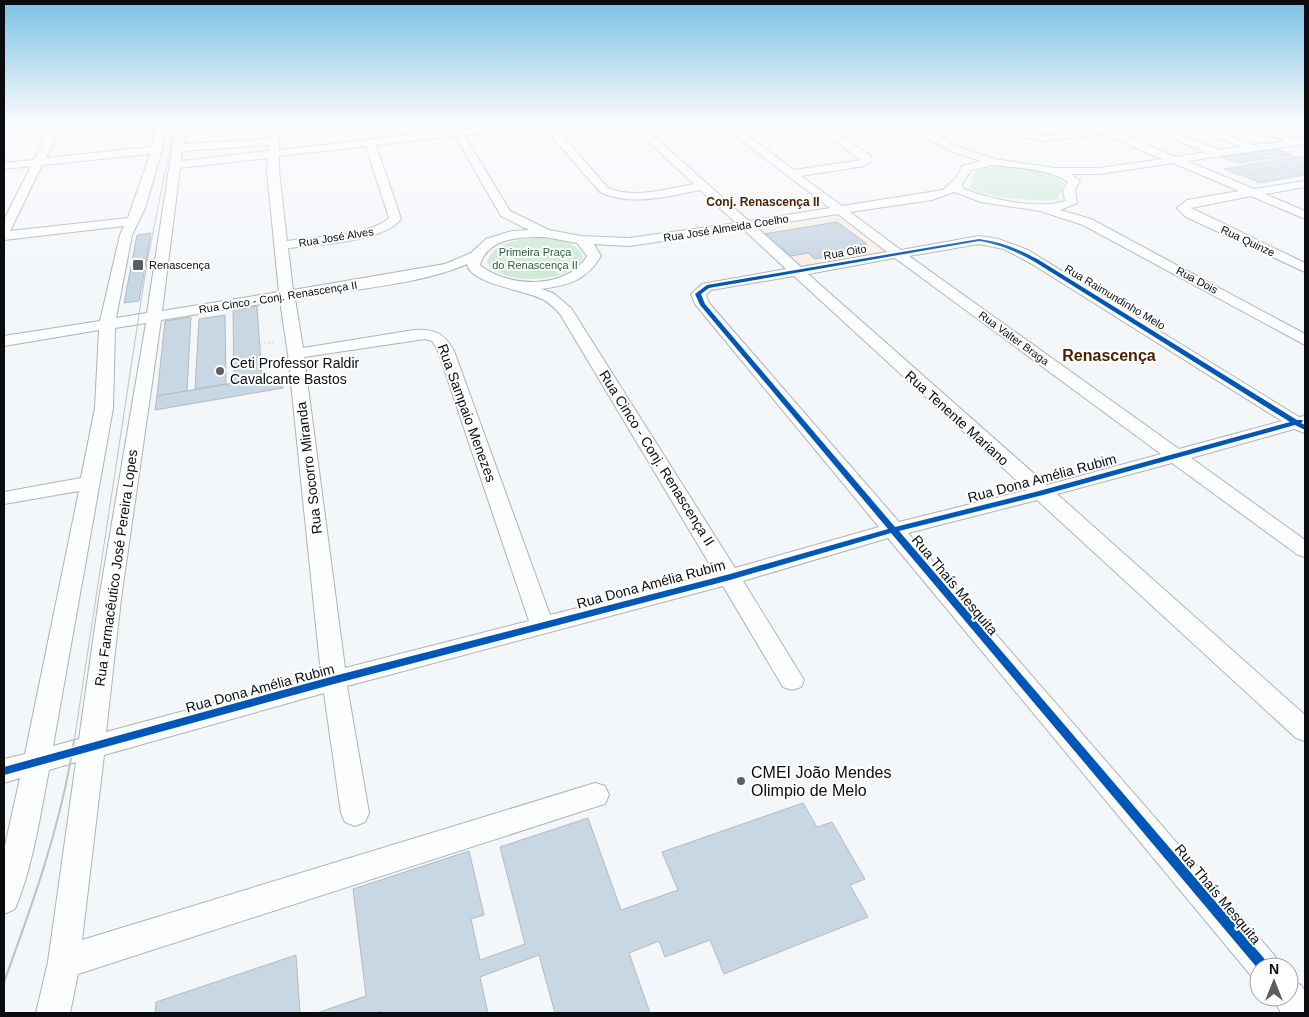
<svg xmlns="http://www.w3.org/2000/svg" width="1309" height="1017" font-family="Arial,sans-serif">
	<style>
		.commercial { fill: #f8efe8 }
		.green { fill: #cfebd8 }
		.building { fill: #c7d7e4; stroke: #b7babc }
		.lines { fill: none; stroke-linecap: round; stroke-linejoin: round }
		.minor-casing { stroke: #b0b3b5; stroke-width: 2 }
		.path { stroke: #e1e2e3; stroke-width: 2.5; stroke-dasharray: 2 2; stroke-linecap: butt }
		.minor { fill: #fdfefe; fill-rule: evenodd }
		.tram-far1 { stroke: #bfc1c2; stroke-width: 1 }
		.tram { stroke: #bfc1c2; stroke-width: 2 }
		.cycleway-casing { stroke: #fff; stroke-width: 3 }
		.cycleway { fill: #0057b8; fill-rule: evenodd }
		.poi-dot { fill: #5c5e61; stroke: #fff; stroke-width: 2 }
		.labels { text-anchor: middle; stroke-width: 4; stroke-linejoin: round; paint-order: stroke }
		.far-street-label { font-size: 11px; fill: #0a0c0f; stroke: #fff }
		.far-park-label { font-size: 11px; fill: #245e38; stroke: #fff }
		.far-poi-label { font-size: 11px; fill: #0a0c0f; stroke: #fff; text-anchor: start }
		.far-neighbourhood-label { font-size: 12px; font-weight: bold; fill: #4d2100; stroke: #fff }
		.poi-label { font-size: 14px; fill: #0a0c0f; stroke: #fff; text-anchor: start }
		.street-label { font-size: 14px; fill: #0a0c0f; stroke: #fff }
		.far-district-label { font-size: 16px; font-weight: bold; fill: #4d2100; stroke: #fff }
		.near-poi-label { font-size: 16px; fill: #0a0c0f; stroke: #fff; text-anchor: start }
	</style>
	<rect width="100%" height="100%" fill="#f4f7fa"/>
	<polygon class="commercial" points="839,216 886,252 800,266 757,228"/>
	<g class="green">
		<path d="M999 166C1020 167 1049 168 1064 183L1058 200C1040 202 984 198 970 188L975 170Z"/>
		<path d="M538 238C554 239 576 239 583 257 571 284 502 287 487 262 493 241 520 240 538 238Z"/>
	</g>
	<g class="building">
		<polygon points="1305,123 1305,128 1295,130 1284,126"/>
		<polygon points="1277,149 1293,155 1237,163 1221,157"/>
		<polygon points="1299,156 1305,158 1305,164 1239,175 1224,169"/>
		<polygon points="1305,166 1305,175 1260,183 1244,176"/>
		<polygon points="837,222 867,244 846,247 852,252 815,259 808,253 791,256 764,234"/>
		<polygon points="151,233 139,301 124,303 137,235"/>
		<polygon points="257,306 262,378 234,383 233,310"/>
		<polygon points="225,315 226,384 195,389 199,319"/>
		<polygon points="191,317 187,391 157,396 165,321"/>
		<polygon points="281,375 283,388 155,410 157,396"/>
		<polygon points="803,803 817,827 832,822 865,879 850,885 868,917 724,974 710,940 665,957 659,941 629,953 650,1013 555,1013 539,955 480,977 488,1013 382,1013 381,1011 374,1013 317,1013 366,996 353,889 469,851 484,915 471,919 480,960 525,944 500,847 588,818 621,910 678,890 662,852"/>
		<polygon points="296,955 300,1013 155,1013 156,1002"/>
	</g>
	<g class="lines">
		<defs>
			<g id="minor">
				<path d="M52 123H62L46 158 151 147 157 123H167L162 150 145 208 132 235 116 318 147 313 176 123H186L183 144 269 139 270 123H280L279 150 517 123H551L608 188C634 199 667 189 694 184L628 123H639L749 221 830 208 719 123H730L794 170 861 160 809 123H821L870 155 872 161 864 166 801 176 842 206 943 190 957 177 962 166 981 161 953 152 900 123H913L961 148 994 159 1055 168H1099L1162 159 1103 134 1043 141 1020 137 993 123C1011 123 1024 134 1042 135 1058 136 1076 131 1092 129L1082 123H1096L1106 127 1140 123H1170L1160 127 1219 150 1241 147 1179 123H1193L1253 145 1285 141 1235 123H1250L1297 139 1305 138V144L1187 161 1254 189 1305 181V187L1265 194 1305 211V219L1251 196 1191 208 1305 263V272L1186 217 1177 208 1187 200 1239 191 1173 163 1099 174H1071L1080 181 1075 190 1077 203 1060 210 1091 219 1305 334V345L1083 225 1040 211 981 202 954 192 932 200 850 212 901 250 979 236 998 239 1028 250 1299 417 1305 416V433L1294 429 1191 458 1305 540V557L1298 555 1172 463 1057 494 1305 715V741L1296 738 1037 500 908 533 1275 956 1280 967H1259V981L1253 978 888 538 743 581 804 680 801 687 792 690 783 687 723 586 347 686 369 813 365 822 355 826 345 822 341 813 324 693 104 755 82 940 595 783 605 786 609 795 605 804 595 807 78 974 70 1013H36L48 962 76 762 49 770C40 816 33 866 15 909L4 914V850L20 778 4 783V759L25 754 79 491 4 504V492L81 478 95 408 99 330 4 346V336L100 321 120 235 124 226 4 240V220L31 166 4 169V163L34 160ZM543 126 600 192C631 207 668 196 700 190L736 223 629 238 581 236 549 230 510 211 464 135ZM1146 128 1206 152 1176 157 1117 132ZM455 136 501 216 529 230 512 231 486 239 471 253 445 264 293 290 288 248C316 245 384 242 401 219L376 145ZM269 145V151L181 161 182 151ZM366 146 389 218C369 236 314 237 287 241L279 171V156ZM150 154 128 218 10 231 42 165ZM268 158 267 171 279 292 162 311 180 168ZM993 165C1017 168 1047 168 1068 182L1063 190 1065 201C1040 210 988 199 964 189L962 185 971 170ZM838 214 887 252 801 267 756 227ZM743 229 786 269 702 284 691 294 695 304 879 527 735 568 571 308 553 293 541 289C569 285 586 281 601 256L594 244 629 246ZM545 237 577 243 587 256C567 290 508 288 480 265 488 237 521 237 545 237ZM979 244 1004 249 1032 264 1282 421 1179 449 909 256ZM895 258 1161 454 1047 485 808 274ZM467 264C470 284 525 290 542 299 549 302 555 309 560 314L715 573 550 615 454 351C445 333 433 329 414 330L303 348 295 299C346 290 420 285 467 264ZM794 276 1027 490 899 522 709 303 706 295 711 290ZM280 301 288 354 321 674 106 732 121 599 161 320ZM146 323 99 599 79 739 53 746 113 408 115 328ZM425 339 432 341 438 351 529 621 345 668 304 357Z"/>
				<polygon points="1289,981 1301,985 1305,991 1305,1013 1281,1013 1273,997 1289,997"/>
			</g>
		</defs>
		<use href="#minor" class="minor-casing"/>
		<polyline class="path" points="260,344 276,342"/>
		<use href="#minor" class="minor"/>
		<polyline class="tram-far1" points="74,742 147,262 175,123"/>
		<path class="tram" d="M4 982C33 903 61 825 74 741"/>
		<defs>
			<path id="cycleway" d="M979 239C1001 242 1019 249 1039 260L1297 420H1302L1303 421 1301 423 1305 425V430L1295 425 1043 495 899 531 1268 963 1270 967H1259V970L891 533 730 580 334 684 4 775V767L334 676 730 574 888 529 700 305 695 294 707 285ZM979 241C1000 244 1017 252 1035 262L1290 422 1039 491 895 527 705 304 701 294 709 288Z"/>
		</defs>
		<use href="#cycleway" class="cycleway-casing"/>
		<use href="#cycleway" class="cycleway"/>
	</g>
	<linearGradient id="sky" x2="0" y2="1"><stop stop-color="#7ac2e4"/><stop offset="0.46" stop-color="#fafbfd"/><stop offset="1" stop-color="#fafbfd" stop-opacity="0"/></linearGradient>
	<rect width="1309" height="265" fill="url(#sky)"/>
	<g class="poi-dot">
		<rect x="132" y="259" width="12" height="12" rx="2.5"/>
		<circle cx="220" cy="371" r="5"/>
		<circle cx="741" cy="781" r="5"/>
	</g>
	<g class="labels">
		<g class="far-street-label">
			<text transform="translate(726 228) rotate(-9)" y="4">Rua José Almeida Coelho</text>
			<text transform="translate(336 237) rotate(-9)" y="4">Rua José Alves</text>
			<text transform="translate(1248 241) rotate(25)" y="4">Rua Quinze</text>
			<text transform="translate(845 252) rotate(-10)" y="4">Rua Oito</text>
			<text transform="translate(1197 280) rotate(28)" y="4">Rua Dois</text>
			<text transform="translate(278 297) rotate(-9)" y="4">Rua Cinco - Conj. Renascença II</text>
			<text transform="translate(1115 297) rotate(31)" y="4">Rua Raimundinho Melo</text>
			<text transform="translate(1014 338) rotate(36)" y="4">Rua Valter Braga</text>
		</g>
		<g class="far-park-label">
			<text x="535" y="256">Primeira Praça<tspan x="535" dy="13">do Renascença II</tspan></text>
		</g>
		<g class="far-poi-label">
			<text x="149" y="269">Renascença</text>
		</g>
		<g class="far-neighbourhood-label">
			<text x="763" y="206">Conj. Renascença II</text>
		</g>
		<g class="poi-label">
			<text x="230" y="368">Ceti Professor Raldir<tspan x="230" dy="16">Cavalcante Bastos</tspan></text>
		</g>
		<g class="street-label">
			<text transform="translate(467 413) rotate(70)" y="5">Rua Sampaio Menezes</text>
			<text transform="translate(957 418) rotate(42)" y="5">Rua Tenente Mariano</text>
			<text transform="translate(657 458) rotate(58)" y="5">Rua Cinco - Conj. Renascença II</text>
			<text transform="translate(309 468) rotate(-97)" y="5">Rua Socorro Miranda</text>
			<text transform="translate(1042 478) rotate(-15)" y="5">Rua Dona Amélia Rubim</text>
			<text transform="translate(116 568) rotate(-82)" y="5">Rua Farmacêutico José Pereira Lopes</text>
			<text transform="translate(651 584) rotate(-15)" y="5">Rua Dona Amélia Rubim</text>
			<text transform="translate(955 585) rotate(50)" y="5">Rua Thaís Mesquita</text>
			<text transform="translate(260 688) rotate(-15)" y="5">Rua Dona Amélia Rubim</text>
			<text transform="translate(1218 894) rotate(50)" y="5">Rua Thaís Mesquita</text>
		</g>
		<g class="far-district-label">
			<text x="1109" y="361">Renascença</text>
		</g>
		<g class="near-poi-label">
			<text x="751" y="778">CMEI João Mendes<tspan x="751" dy="18">Olimpio de Melo</tspan></text>
		</g>
	</g>
	<rect width="1309" height="1017" fill="none" stroke="#0a0c0f" stroke-width="10"/>
	<g transform="translate(1274 982)"><circle r="24" fill="#ffffff" stroke="#9d9e9f"/>
	<path d="M0-4L9 19L0 12L-9 19Z" fill="#5c5e61"/>
	<text y="-8" font-size="14" font-weight="bold" text-anchor="middle" fill="#0a0c0f">N</text>
	</g>
</svg>
